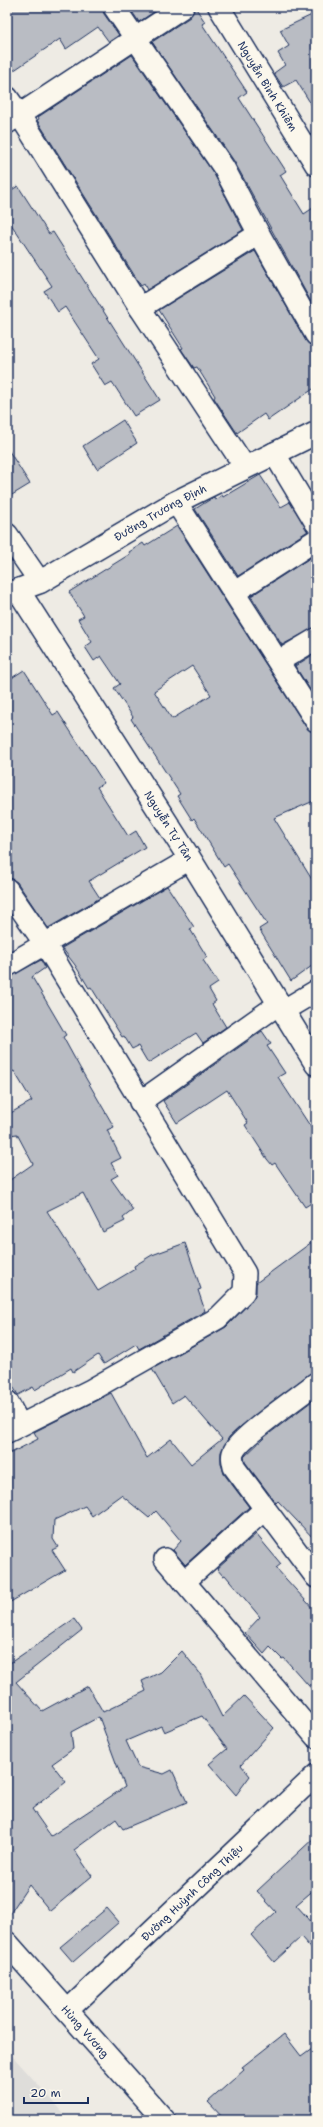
<svg xmlns="http://www.w3.org/2000/svg" width="323" height="2127" font-family="'Shantell Sans',sans-serif">
	<style>
		.built { fill: #deddda }
		.building { fill: #b9bcc3; stroke: #1b2f5e; fill-rule: evenodd }
		.lines { fill: none; stroke-linecap: round; stroke-linejoin: round }
		.minor-casing { stroke: #1b2f5e; stroke-width: 24 }
		.tertiary-casing { stroke: #1b2f5e; stroke-width: 25 }
		.secondary-casing { stroke: #1b2f5e; stroke-width: 25 }
		.minor { stroke: #fbf7ec; stroke-width: 21 }
		.tertiary { stroke: #fbf7ec; stroke-width: 22 }
		.secondary { stroke: #fbf7ec; stroke-width: 22 }
		.labels { text-anchor: middle; stroke-width: 3.5; stroke-linejoin: round; paint-order: stroke }
		.street-label { font-size: 11px; fill: #1b2f5e; stroke: #fbf7ec }
	</style>
	<rect width="100%" height="100%" fill="#eeebe4"/>
	<filter id="ink" filterUnits="userSpaceOnUse"><feTurbulence type="fractalNoise" baseFrequency=".025" numOctaves="2"/><feDisplacementMap in="SourceGraphic" scale="8" xChannelSelector="R" yChannelSelector="G"/><feConvolveMatrix kernelMatrix="1 2 1 2 8 2 1 2 1" color-interpolation-filters="sRGB"/></filter>
	<g filter="url(#ink)">
		<polygon class="built" points="7,2050 70,2120 7,2120"/>
		<g class="building">
			<polygon points="7,7 102,7 104,14 119,35 109,42 98,27 66,49 60,39 7,75"/>
			<polygon points="129,7 161,7 139,22"/>
			<polygon points="195,7 205,22 202,24 247,92 239,98 286,171 280,175 304,214 316,206 316,311 234,161 152,42 190,17"/>
			<polygon points="316,13 316,112 296,80 283,87 274,73 285,65 278,53 289,46 280,30"/>
			<polygon points="132,55 214,174 243,230 147,290 144,284 141,286 37,120 39,119 38,117"/>
			<polygon points="18,186 49,234 53,232 160,400 134,416 112,382 105,386 91,364 99,359 65,307 58,312 44,291 52,286 7,218 7,193"/>
			<polygon points="255,251 306,341 310,345 316,347 316,387 268,420 264,414 237,433 214,398 215,396 197,367 194,368 181,349 183,348 159,310"/>
			<polygon points="123,420 137,443 97,469 83,446"/>
			<polygon points="7,448 30,484 7,498"/>
			<polygon points="260,475 281,507 290,502 308,531 238,576 195,509 214,497 215,500 222,495 223,497"/>
			<path d="M177 526 306 727 316 733V800L274 818 316 886V963L291 981 259 929 267 924 228 864 224 867 194 818 192 820 177 796 180 794 131 719 133 717 114 688 120 684 101 656 94 661 85 647 92 642 78 619 84 616 69 592 130 554 129 552 143 543 145 546ZM192 666 211 695 172 719 154 691Z"/>
			<polygon points="316,554 316,627 282,645 251,596"/>
			<polygon points="316,653 316,699 295,666"/>
			<polygon points="24,670 53,715 58,712 104,783 97,787 128,836 136,831 145,847 89,881 100,898 48,928 17,882 7,877 7,681"/>
			<polygon points="167,886 194,927 190,929 207,957 203,960 218,983 209,989 216,1001 212,1004 226,1027 203,1043 196,1033 148,1063 138,1046 132,1049 124,1036 122,1037 91,987 89,988 75,965 62,948"/>
			<polygon points="41,960 45,968 32,977 66,1035 63,1037 80,1068 114,1127 107,1130 121,1158 111,1163 118,1175 111,1179 133,1210 123,1218 125,1221 103,1232 83,1193 47,1211 98,1291 135,1269 134,1266 152,1255 185,1243 201,1289 198,1290 205,1311 139,1349 136,1344 104,1364 98,1355 73,1372 71,1368 35,1390 33,1387 18,1395 7,1376 7,1182 33,1164 17,1134 10,1135 7,1115 32,1101 14,1071 7,1074 7,978"/>
			<polygon points="262,1031 271,1044 267,1046 285,1073 278,1077 316,1135 316,1200 305,1207 275,1163 272,1165 267,1159 245,1125 248,1123 227,1090 177,1123 163,1101"/>
			<polygon points="316,1239 316,1371 309,1374 240,1427 229,1437 221,1452 221,1463 224,1474 249,1507 185,1565 173,1550 181,1541 156,1511 149,1518 121,1495 92,1516 85,1506 54,1520 53,1539 58,1547 52,1550 65,1570 7,1604 7,1455 38,1439 34,1432 111,1393 147,1458 171,1439 191,1464 222,1439 184,1395 172,1403 152,1369 226,1327 252,1300 256,1293 256,1283"/>
			<polygon points="316,1398 316,1541 278,1501 276,1503 245,1462 244,1457 266,1436"/>
			<polygon points="256,1534 281,1564 276,1568 316,1612 316,1694 284,1658 282,1659 270,1647 264,1654 245,1633 260,1617 225,1575 223,1576 217,1569"/>
			<path d="M74 1619 82 1630 16 1682 42 1711 88 1686 103 1712 146 1691 142 1681 161 1672 182 1651 199 1672 222 1717 244 1696 274 1728 241 1765 250 1776 236 1795 209 1764 227 1749 202 1716 164 1732 161 1726 126 1741 138 1767 164 1774 172 1770 187 1802 123 1829 116 1819 74 1850 92 1876 50 1911 29 1885 7 1918V1665ZM99 1717 125 1787 51 1836 32 1809 66 1782 52 1764 73 1749 71 1732Z"/>
			<polygon points="316,1836 316,1888 296,1905 316,1927 316,1954 301,1937 274,1962 251,1935 276,1912 257,1891"/>
			<polygon points="107,1908 119,1922 73,1962 60,1947"/>
			<polygon points="284,2034 301,2056 316,2045 316,2120 225,2120 208,2102 244,2070 242,2067"/>
		</g>
		<g class="lines">
			<defs>
				<g id="minor">
					<polyline points="114,7 224,168 259,234 316,335"/>
					<path id="s1" d="M219 7 316 165"/>
					<polyline points="7,97 19,114 140,308 245,467"/>
					<polyline points="7,123 183,7"/>
					<polyline points="140,308 259,234"/>
					<polyline points="274,453 316,523"/>
					<polyline points="176,502 316,721"/>
					<polyline points="7,534 40,582"/>
					<polyline points="235,592 316,540"/>
					<polyline points="279,661 316,639"/>
					<polyline points="7,889 45,944 245,1273 244,1292 218,1318 91,1390 7,1432"/>
					<polyline points="7,966 190,859"/>
					<polyline points="284,1010 316,991"/>
					<polyline points="140,1102 279,1004"/>
					<path d="M316 1383C300 1396 241 1436 234 1451 231 1456 233 1462 234 1467L316 1577"/>
					<polyline points="7,1401 20,1425"/>
					<polyline points="165,1559 316,1737"/>
					<polyline points="184,1582 265,1509"/>
					<path id="s2" d="M68 2010 316 1775"/>
				</g>
				<g id="tertiary">
					<path id="s3" d="M18 590 190 859 316 1064"/>
					<path id="s4" d="M7 594 40 582 176 502 316 433"/>
				</g>
				<g id="secondary">
					<path id="s5" d="M7 1943 164 2120"/>
				</g>
			</defs>
			<use href="#minor" class="minor-casing"/>
			<use href="#tertiary" class="tertiary-casing"/>
			<use href="#secondary" class="secondary-casing"/>
			<use href="#minor" class="minor"/>
			<use href="#tertiary" class="tertiary"/>
			<use href="#secondary" class="secondary"/>
		</g>
	</g>
	<g class="labels">
		<g class="street-label">
			<text dy="4" stroke="none"><textPath href="#s1" startOffset="93">Nguyễn Bình Khiêm</textPath></text>
			<text dy="4" stroke="none"><textPath href="#s4" startOffset="174">Đường Trương Định</textPath></text>
			<text dy="4" stroke="none"><textPath href="#s3" startOffset="280">Nguyễn Tự Tân</textPath></text>
			<text dy="4" stroke="none"><textPath href="#s2" startOffset="171">Đường Huỳnh Công Thiệu</textPath></text>
			<text dy="4" stroke="none"><textPath href="#s5" startOffset="118">Hùng Vương</textPath></text>
		</g>
	</g>
	<rect width="323" height="2127" fill="none" stroke="#fbf7ec" stroke-width="24"/>
	<rect x="12" y="12" width="299" height="2103" fill="none" stroke="#1b2f5e" stroke-width="1.5" filter="url(#ink)"/>
	<path d="M24 2097v6h64v-6" fill="none" stroke="#1b2f5e" stroke-width="2"/>
	<text x="30" y="2097" font-size="12" fill="#1b2f5e" stroke="#fbf7ec" stroke-width="3" paint-order="stroke">20 m</text>
</svg>
